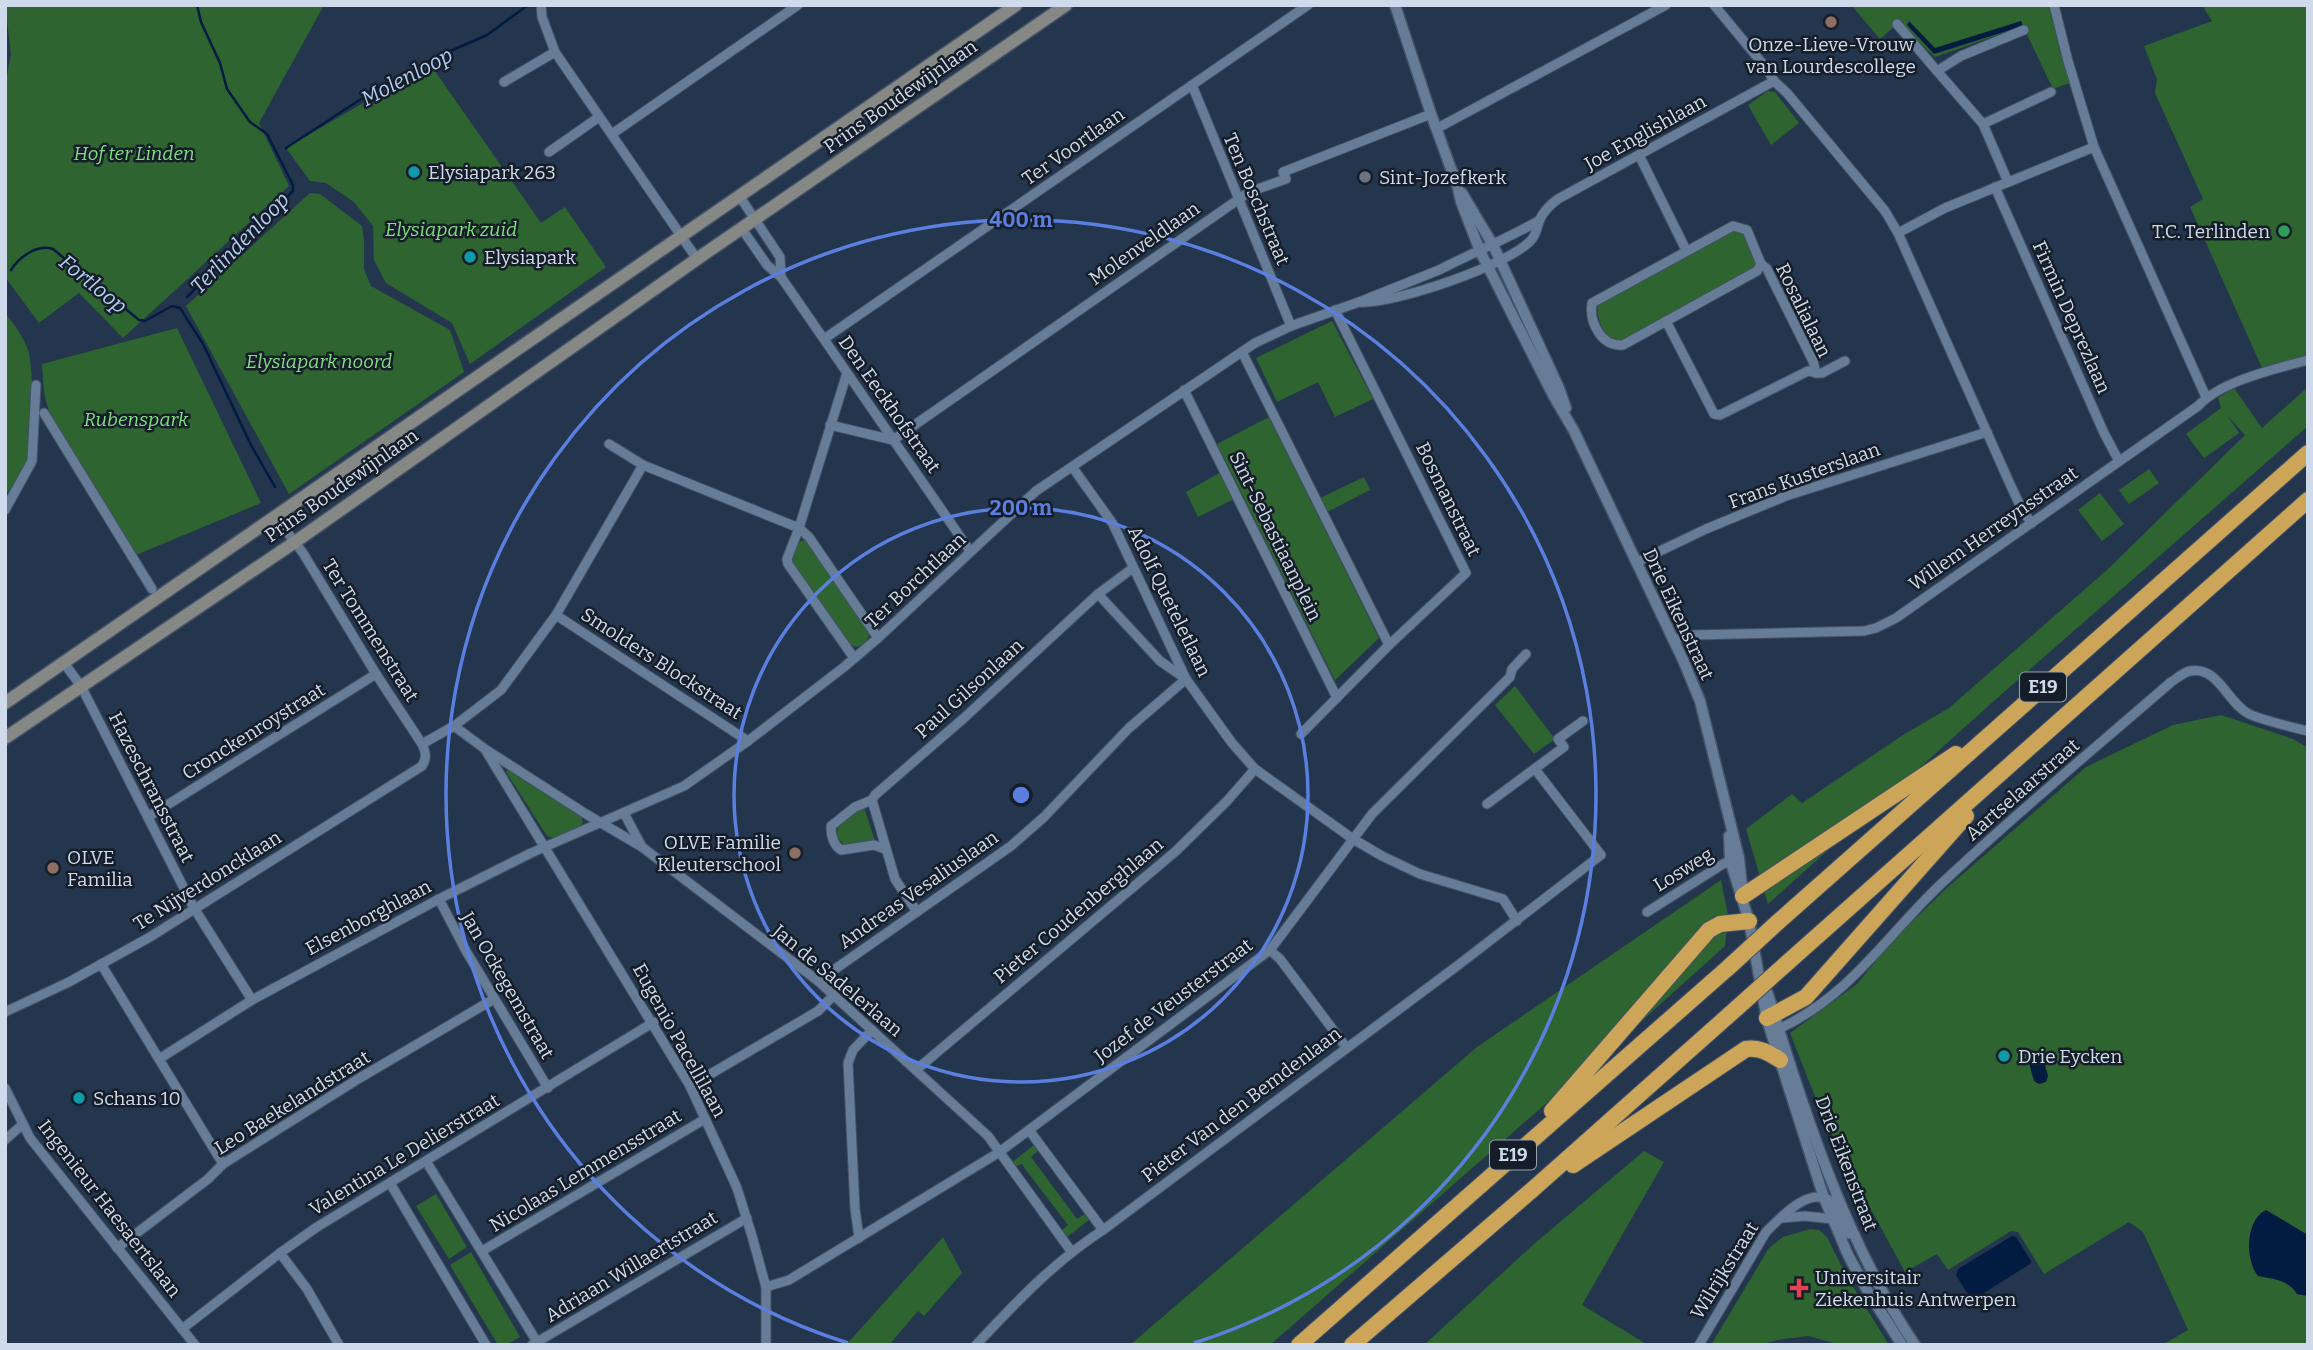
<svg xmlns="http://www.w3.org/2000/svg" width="2313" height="1350" font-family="Bitter,serif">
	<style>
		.green { fill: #2e642f }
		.water { fill: #021b40 }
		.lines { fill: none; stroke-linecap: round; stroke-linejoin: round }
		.stream { stroke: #021b40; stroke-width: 2.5 }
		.minor-casing { stroke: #435266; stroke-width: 11 }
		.tertiary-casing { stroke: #435266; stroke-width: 13 }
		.secondary-casing { stroke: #435266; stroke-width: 15 }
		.motorway-casing { stroke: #435266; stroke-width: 18 }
		.minor { stroke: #677c97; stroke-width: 9 }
		.tertiary { stroke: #677c97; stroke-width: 10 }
		.secondary { stroke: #858884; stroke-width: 12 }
		.motorway { stroke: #cca559; stroke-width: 16 }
		.motorway-bridge-casing { stroke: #435266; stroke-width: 18; stroke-linecap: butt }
		.motorway-bridge { stroke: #cca559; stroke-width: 16 }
		.ring { fill: none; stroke: #5b7fde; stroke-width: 3.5 }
		.education-dot { fill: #8d6e63; stroke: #151d28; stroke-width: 2.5 }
		.culture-dot { fill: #0f9aa8; stroke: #151d28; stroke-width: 2.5 }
		.worship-dot { fill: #6b7280; stroke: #151d28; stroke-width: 2.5 }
		.leisure-dot { fill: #2e9e5b; stroke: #151d28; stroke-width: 2.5 }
		.health-dot { fill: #e0444e; stroke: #151d28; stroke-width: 2.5 }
		.labels { text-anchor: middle; stroke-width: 5; stroke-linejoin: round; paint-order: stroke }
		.shield { fill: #151d28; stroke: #97a2b0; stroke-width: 2 }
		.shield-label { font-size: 18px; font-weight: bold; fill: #cfdbea }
		.poi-label { font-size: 19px; fill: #cfdbea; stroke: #151d28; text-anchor: start }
		.street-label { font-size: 19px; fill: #cfdbea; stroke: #151d28 }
		.park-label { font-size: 19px; font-style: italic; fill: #80df7f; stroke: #151d28 }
		.water-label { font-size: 21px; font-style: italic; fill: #b2cef6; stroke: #151d28 }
		.centre { fill: #5b7fde; stroke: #151d28; stroke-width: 3.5 }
		.ring-label { font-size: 21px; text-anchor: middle; font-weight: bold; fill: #5b7fde; stroke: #151d28; stroke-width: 5; stroke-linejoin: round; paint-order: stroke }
	</style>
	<rect width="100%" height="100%" fill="#24364e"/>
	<g class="green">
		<polygon points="5,5 324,5 259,123 289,186 123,338 79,293 39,323 5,277 5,86 11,54"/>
		<polygon points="1851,5 2052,5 2072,82 2053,89 2023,26 1935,57 1898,23 1880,39"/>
		<polygon points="2202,5 2308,5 2308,357 2263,370 2190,207 2203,199 2155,93 2157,79 2144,46 2212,21"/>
		<polygon points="430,64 541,223 565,207 606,267 470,364 452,323 386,283 374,260 373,226 354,202 326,183 310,181 286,148"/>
		<polygon points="1768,91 1775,92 1799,123 1771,145 1748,105"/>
		<polygon points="310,193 320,194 362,226 364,240 364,269 371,286 450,330 464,372 289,494 186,306"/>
		<path d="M1736 231 1744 233 1757 260 1756 267 1624 340 1616 342C1603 336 1598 321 1597 307L1603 300 1726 233Z"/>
		<path d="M5 313C14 324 23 336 28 350 34 368 34 440 28 458 23 474 16 483 5 495Z"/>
		<polygon points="1332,321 1373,399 1335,417 1318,382 1277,402 1256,358"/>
		<path d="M177 328 261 503 131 557C98 509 61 459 46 401 43 390 43 376 42 364Z"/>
		<polygon points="2308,387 2308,426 1995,700 1768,904 1746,829 1792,794 1802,803 1903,735 1949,708 2108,569 2245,435 2227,415 2239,433 2204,458 2186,434 2221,408 2218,398 2234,388 2262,428"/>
		<polygon points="1269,417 1379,638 1335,680 1217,444"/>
		<polygon points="2149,469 2159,483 2129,504 2119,490"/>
		<polygon points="1221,472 1234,499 1198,517 1186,492"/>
		<polygon points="1364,477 1370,490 1327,512 1320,498"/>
		<polygon points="2100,493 2124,524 2102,541 2078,510"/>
		<path d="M803 540 806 541 869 629C871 638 865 645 856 647L848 643 796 568 792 561 796 545Z"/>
		<polygon points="1515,686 1555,739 1534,754 1495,705"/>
		<polygon points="2221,715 2293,739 2308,748 2308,1345 2162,1345 2188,1330 2143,1232 2129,1222 2044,1274 2018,1232 2011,1231 1948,1270 1937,1254 1905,1272 1842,1156 1818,1104 1790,1033 1857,984 1891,942 1949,886 2086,767 2173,725"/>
		<polygon points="508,770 580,815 583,821 581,826 554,838 547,836 506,772"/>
		<polygon points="864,807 875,841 845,846 837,837 838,824 858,808"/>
		<polygon points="1721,880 1728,915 1725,946 1635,1027 1586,1059 1550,1100 1270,1345 1130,1345 1477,1047"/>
		<polygon points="1034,1145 1038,1151 1031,1157 1077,1219 1085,1214 1089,1220 1067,1237 1062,1230 1068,1225 1026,1170 1022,1164 1014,1167 1011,1163"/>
		<polygon points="1644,1151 1664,1162 1582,1305 1648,1345 1424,1345 1534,1244"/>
		<polygon points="436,1194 467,1247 449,1259 416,1206"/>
		<polygon points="1810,1229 1819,1230 1827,1237 1847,1277 1889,1345 1841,1345 1808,1336 1777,1340 1760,1345 1711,1345 1769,1248 1783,1237"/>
		<polygon points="943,1237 962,1273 924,1316 918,1311 889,1345 846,1345"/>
		<polygon points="471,1252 520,1337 506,1345 498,1345 450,1265"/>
	</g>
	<g class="water">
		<polygon points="1909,21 1935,48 2021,21 2023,26 1934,54 1907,25"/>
		<polygon points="2035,1055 2043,1058 2048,1076 2046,1082 2039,1084 2034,1081 2029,1063 2031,1058"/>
		<path d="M2266 1210 2308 1235 2307 1296 2297 1294C2289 1280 2273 1279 2258 1276 2245 1260 2245 1220 2266 1210Z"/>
		<polygon points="2012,1236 2016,1237 2031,1261 2030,1264 1976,1298 1970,1298 1956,1275 1958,1269"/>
	</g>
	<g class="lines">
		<g class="stream">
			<polyline points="286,148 361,99 439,56 487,35 528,5"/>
			<path d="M11 270C19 257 37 244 53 249L139 320 145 321 172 306 180 308 203 344 251 445 275 487"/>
			<polyline points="187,297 293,191 293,185 267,134 250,122 227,89 220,63 201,22 197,5"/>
		</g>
		<defs>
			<g id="minor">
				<polyline points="541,5 542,17 555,52 697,259"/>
				<polyline points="1714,5 1767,69 1774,81 1787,93 1885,211 1898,233 2010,484 2023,512 2032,523"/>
				<polyline points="2054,5 2068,61 2094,147 2206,397"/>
				<polyline points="1897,24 1937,71"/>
				<polyline points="504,82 555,52"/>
				<polyline points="1192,85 1291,326"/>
				<polyline points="1983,124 2051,92"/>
				<polyline points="1436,129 1666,5"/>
				<polyline points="612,134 798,5"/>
				<polyline points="549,152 599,117"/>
				<polyline points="1639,155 1686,250"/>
				<polyline points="2008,182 1983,124 1937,71 1961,56 2024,30"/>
				<polyline points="1995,187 2104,433 2119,461"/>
				<polyline points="740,197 780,257 781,277"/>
				<path d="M1733 226 1747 230 1761 264 1757 271 1623 345C1601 347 1589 322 1592 303Z"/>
				<polyline points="742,229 767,265 781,277 970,551"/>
				<polyline points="1898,233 1945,208 2094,147"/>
				<path d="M1360 302C1391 305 1513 264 1532 239 1537 233 1537 226 1540 219 1544 211 1551 204 1558 199L1774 81"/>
				<polyline points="1666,321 1714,414 1720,415 1808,371 1816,373 1813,361 1767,269 1761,264"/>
				<polyline points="824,339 1308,5"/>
				<polyline points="1242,352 1389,645"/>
				<polyline points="847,373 799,528 787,559 788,564 854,658"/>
				<polyline points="1816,373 1822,373 1845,361"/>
				<polyline points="1184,390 1337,698"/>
				<polyline points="44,413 152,589"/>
				<polyline points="830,425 893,440 1249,192 1286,179 1283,172 1431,114"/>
				<polyline points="609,444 643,465 799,528 809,537 878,638"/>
				<polyline points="1073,468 1113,524 1186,679 1232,743 1255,769 1353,839 1382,856 1420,874 1503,899 1517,921"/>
				<polyline points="5,510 32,461 36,385"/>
				<polyline points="1637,562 1706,529 1786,496 1987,432"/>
				<polyline points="556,615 748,741"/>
				<path d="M1673 640 1692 635 1864 631 1876 628 1896 618 2198 406C2221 381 2275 369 2308 360"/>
				<polyline points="64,663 81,686 194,908 252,1000"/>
				<polyline points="454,726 485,749 586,814 642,847 818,981 988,1136 1071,1251"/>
				<polyline points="1301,734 1389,645 1466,573 1335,310"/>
				<polyline points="422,744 454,726 501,690 556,615 643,465"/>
				<polyline points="486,751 690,1086 737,1188 752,1236 766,1287 766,1345"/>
				<polyline points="872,800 895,879 917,912"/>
				<polyline points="1487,804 1564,747 1558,739 1583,721"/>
				<polyline points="624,813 642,847"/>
				<polyline points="148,817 376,674"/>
				<path d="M885 849 874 845 841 850C833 845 831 836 831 826L855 807 872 800 875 795 964 718 1098 594 1133 568"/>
				<polyline points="439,899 466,951 548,1088"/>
				<polyline points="1647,912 1723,864 1735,859"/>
				<polyline points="1270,950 1280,959 1346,1047"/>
				<polyline points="101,964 223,1164"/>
				<polyline points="818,981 1011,846 1044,817 1129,728 1186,679 1160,661 1098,594"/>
				<path d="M5 1012 69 982 150 937 422 766C427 758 426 753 422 744L376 674 303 553 275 516"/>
				<path d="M1779 1029C1852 994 1885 937 1941 884 2015 814 2094 749 2171 682 2176 679 2184 672 2190 671 2218 665 2228 704 2249 714 2267 722 2289 726 2308 731"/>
				<path d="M159 1059 252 1000 439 899 531 853 684 786 748 741 844 667 878 638 1036 491 1255 343 1291 326 1359 302 1439 270C1472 253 1507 239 1540 220"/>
				<polyline points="916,1070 1176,851 1227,801 1255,769"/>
				<polyline points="690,1086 818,1011 834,995"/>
				<polyline points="5,1088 30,1138 195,1345"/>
				<polyline points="1029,1130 1103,1230"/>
				<polyline points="5,1140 23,1124"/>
				<polyline points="426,1161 537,1342"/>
				<polyline points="390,1183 486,1345"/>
				<polyline points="1782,1218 1805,1216 1832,1219"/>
				<polyline points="859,1238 855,1209 848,1063 853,1050 872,1030"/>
				<polyline points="117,1248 208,1179 223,1164 358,1079 494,999"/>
				<polyline points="482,1251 705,1119"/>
				<polyline points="280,1253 307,1289 339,1345"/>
				<polyline points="766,1287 789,1280 998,1153 1270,950 1372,814 1510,677 1512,669 1526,654"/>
				<polyline points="182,1329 280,1253 317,1227 654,1022"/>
				<polyline points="532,1345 747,1218"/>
				<path d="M976 1345C1016 1302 1054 1262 1103 1230L1457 966 1601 855 1535 769"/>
				<path d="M1699 1345 1766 1232C1780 1218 1811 1183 1833 1203 1840 1210 1844 1225 1849 1234"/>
			</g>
			<g id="tertiary">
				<polyline points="1395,5 1431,114 1458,188 1461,202 1480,251 1553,395 1574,431 1683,660 1700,701 1739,858 1743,896"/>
				<polyline points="1462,193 1493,245 1559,388 1566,408"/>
				<polyline points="1729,836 1730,860 1749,921 1767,1020 1824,1198 1848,1255 1867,1290 1902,1345"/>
				<path d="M1762 986 1768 994C1804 1112 1846 1243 1915 1345"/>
			</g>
			<g id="secondary">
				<polyline points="5,703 1016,5"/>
				<polyline points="5,738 295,542 697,259 1066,5"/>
			</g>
			<g id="motorway">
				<polyline points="1743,896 1956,754"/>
				<polyline points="1778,922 2308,453"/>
				<polyline points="1787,963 2308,500"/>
				<polyline points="1767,1018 1806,997 1966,816"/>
				<polyline points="1552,1111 1709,930 1720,924 1749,921"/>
				<path d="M1573 1165 1746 1049C1760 1047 1769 1053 1780 1060"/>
				<polyline points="1299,1345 1729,967"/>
				<polyline points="1352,1345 1532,1190 1738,1007"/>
			</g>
		</defs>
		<use href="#minor" class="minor-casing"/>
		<use href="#tertiary" class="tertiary-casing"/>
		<use href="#secondary" class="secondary-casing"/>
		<use href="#motorway" class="motorway-casing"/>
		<use href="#minor" class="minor"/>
		<use href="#tertiary" class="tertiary"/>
		<use href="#secondary" class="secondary"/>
		<use href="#motorway" class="motorway"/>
		<defs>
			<g id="motorway-bridge">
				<polyline points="1729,967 1778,922"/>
				<polyline points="1738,1007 1787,963"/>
			</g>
		</defs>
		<use href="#motorway-bridge" class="motorway-bridge-casing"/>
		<use href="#motorway-bridge" class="motorway-bridge"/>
	</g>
	<g class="ring">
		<circle cx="1021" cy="795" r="287"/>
		<path d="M848 1343A575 575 0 1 1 1194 1343"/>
	</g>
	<g class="education-dot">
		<circle cx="1831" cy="22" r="7"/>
		<circle cx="795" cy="853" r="7"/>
		<circle cx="53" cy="868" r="7"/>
	</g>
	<g class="culture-dot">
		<circle cx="414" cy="172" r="7"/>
		<circle cx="470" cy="257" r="7"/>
		<circle cx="2004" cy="1056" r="7"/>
		<circle cx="79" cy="1098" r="7"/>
	</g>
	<circle class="worship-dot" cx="1365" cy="177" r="7"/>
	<circle class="leisure-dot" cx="2284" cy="231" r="7"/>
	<path class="health-dot" d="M1795.5 1277.5h7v7h7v7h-7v7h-7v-7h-7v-7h7z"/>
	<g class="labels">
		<g class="shield">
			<rect x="2020" y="672.5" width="46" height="29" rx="5"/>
			<rect x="1490" y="1140.5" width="46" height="29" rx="5"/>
		</g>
		<g class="shield-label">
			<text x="2043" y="693">E19</text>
			<text x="1513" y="1161">E19</text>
		</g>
		<g class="poi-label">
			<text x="1831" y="51" text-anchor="middle">Onze-Lieve-Vrouw<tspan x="1831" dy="22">van Lourdescollege</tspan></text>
			<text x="428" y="179">Elysiapark 263</text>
			<text x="1379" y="184">Sint-Jozefkerk</text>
			<text x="2270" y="238" text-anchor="end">T.C. Terlinden</text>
			<text x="484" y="264">Elysiapark</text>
			<text x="781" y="849" text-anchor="end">OLVE Familie<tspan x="781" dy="22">Kleuterschool</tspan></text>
			<text x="67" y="864">OLVE<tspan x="67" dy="22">Familia</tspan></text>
			<text x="2018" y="1063">Drie Eycken</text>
			<text x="93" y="1105">Schans 10</text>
			<text x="1815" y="1284">Universitair<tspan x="1815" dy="22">Ziekenhuis Antwerpen</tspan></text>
		</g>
		<g class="street-label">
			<text transform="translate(900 96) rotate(-35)" y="7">Prins Boudewijnlaan</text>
			<text transform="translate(1645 132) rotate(-29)" y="7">Joe Englishlaan</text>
			<text transform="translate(1073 146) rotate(-35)" y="7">Ter Voortlaan</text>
			<text transform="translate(1257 199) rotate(67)" y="7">Ten Boschstraat</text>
			<text transform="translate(1144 243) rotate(-35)" y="7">Molenveldlaan</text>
			<text transform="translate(1804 310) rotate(64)" y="7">Rosalialaan</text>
			<text transform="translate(2072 317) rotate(66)" y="7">Firmin Deprezlaan</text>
			<text transform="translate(890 404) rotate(55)" y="7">Den Eeckhofstraat</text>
			<text transform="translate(1804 475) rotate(-20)" y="7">Frans Kusterslaan</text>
			<text transform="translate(341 485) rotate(-35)" y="7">Prins Boudewijnlaan</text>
			<text transform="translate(1449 499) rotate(64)" y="7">Bosmanstraat</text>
			<text transform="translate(1993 528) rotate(-35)" y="7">Willem Herreynsstraat</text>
			<text transform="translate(1276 536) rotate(64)" y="7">Sint-Sebastiaanplein</text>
			<text transform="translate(915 580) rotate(-43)" y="7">Ter Borchtlaan</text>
			<text transform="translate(1170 601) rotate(64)" y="7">Adolf Queteletlaan</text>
			<text transform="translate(1679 614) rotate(65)" y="7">Drie Eikenstraat</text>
			<text transform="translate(371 630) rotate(58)" y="7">Ter Tommenstraat</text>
			<text transform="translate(662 663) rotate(33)" y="7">Smolders Blockstraat</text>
			<text transform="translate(969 688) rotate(-42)" y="7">Paul Gilsonlaan</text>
			<text transform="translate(253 731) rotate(-32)" y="7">Cronckenroystraat</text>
			<text transform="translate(152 787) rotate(63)" y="7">Hazeschransstraat</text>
			<text transform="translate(2022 789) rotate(-41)" y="7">Aartselaarstraat</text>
			<text transform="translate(1683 869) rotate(-32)" y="7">Losweg</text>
			<text transform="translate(207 880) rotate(-32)" y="7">Te Nijverdoncklaan</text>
			<text transform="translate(918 889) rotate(-35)" y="7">Andreas Vesaliuslaan</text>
			<text transform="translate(1078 910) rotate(-40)" y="7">Pieter Coudenberghlaan</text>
			<text transform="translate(368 917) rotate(-28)" y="7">Elsenborghlaan</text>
			<text transform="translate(838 980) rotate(40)" y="7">Jan de Sadelerlaan</text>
			<text transform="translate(508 985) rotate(60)" y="7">Jan Ockegemstraat</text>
			<text transform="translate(1173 1000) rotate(-37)" y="7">Jozef de Veusterstraat</text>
			<text transform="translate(680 1040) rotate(61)" y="7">Eugenio Pacellilaan</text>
			<text transform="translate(292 1102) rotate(-32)" y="7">Leo Baekelandstraat</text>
			<text transform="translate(1241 1104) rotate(-37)" y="7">Pieter Van den Bemdenlaan</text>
			<text transform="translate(404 1154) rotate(-31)" y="7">Valentina Le Delierstraat</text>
			<text transform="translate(1847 1163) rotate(69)" y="7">Drie Eikenstraat</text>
			<text transform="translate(585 1170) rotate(-31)" y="7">Nicolaas Lemmensstraat</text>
			<text transform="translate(110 1208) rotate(52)" y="7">Ingenieur Haesaertslaan</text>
			<text transform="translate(631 1266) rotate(-31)" y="7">Adriaan Willaertstraat</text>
			<text transform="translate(1724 1270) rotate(-58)" y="7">Wilrijkstraat</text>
		</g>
		<g class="park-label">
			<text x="134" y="160">Hof ter Linden</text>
			<text x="451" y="236">Elysiapark zuid</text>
			<text x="319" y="368">Elysiapark noord</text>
			<text x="136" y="426">Rubenspark</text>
		</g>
		<g class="water-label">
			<text transform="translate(407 77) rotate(-28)" y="7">Molenloop</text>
			<text transform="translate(240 243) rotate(-46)" y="7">Terlindenloop</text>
			<text transform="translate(93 284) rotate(39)" y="7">Fortloop</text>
		</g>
	</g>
	<circle cx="1021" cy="795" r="10" class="centre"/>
	<g class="ring-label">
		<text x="1021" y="227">400 m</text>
		<text x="1021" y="515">200 m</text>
	</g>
	<rect width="2313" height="1350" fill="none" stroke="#cfdbea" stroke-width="14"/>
</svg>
